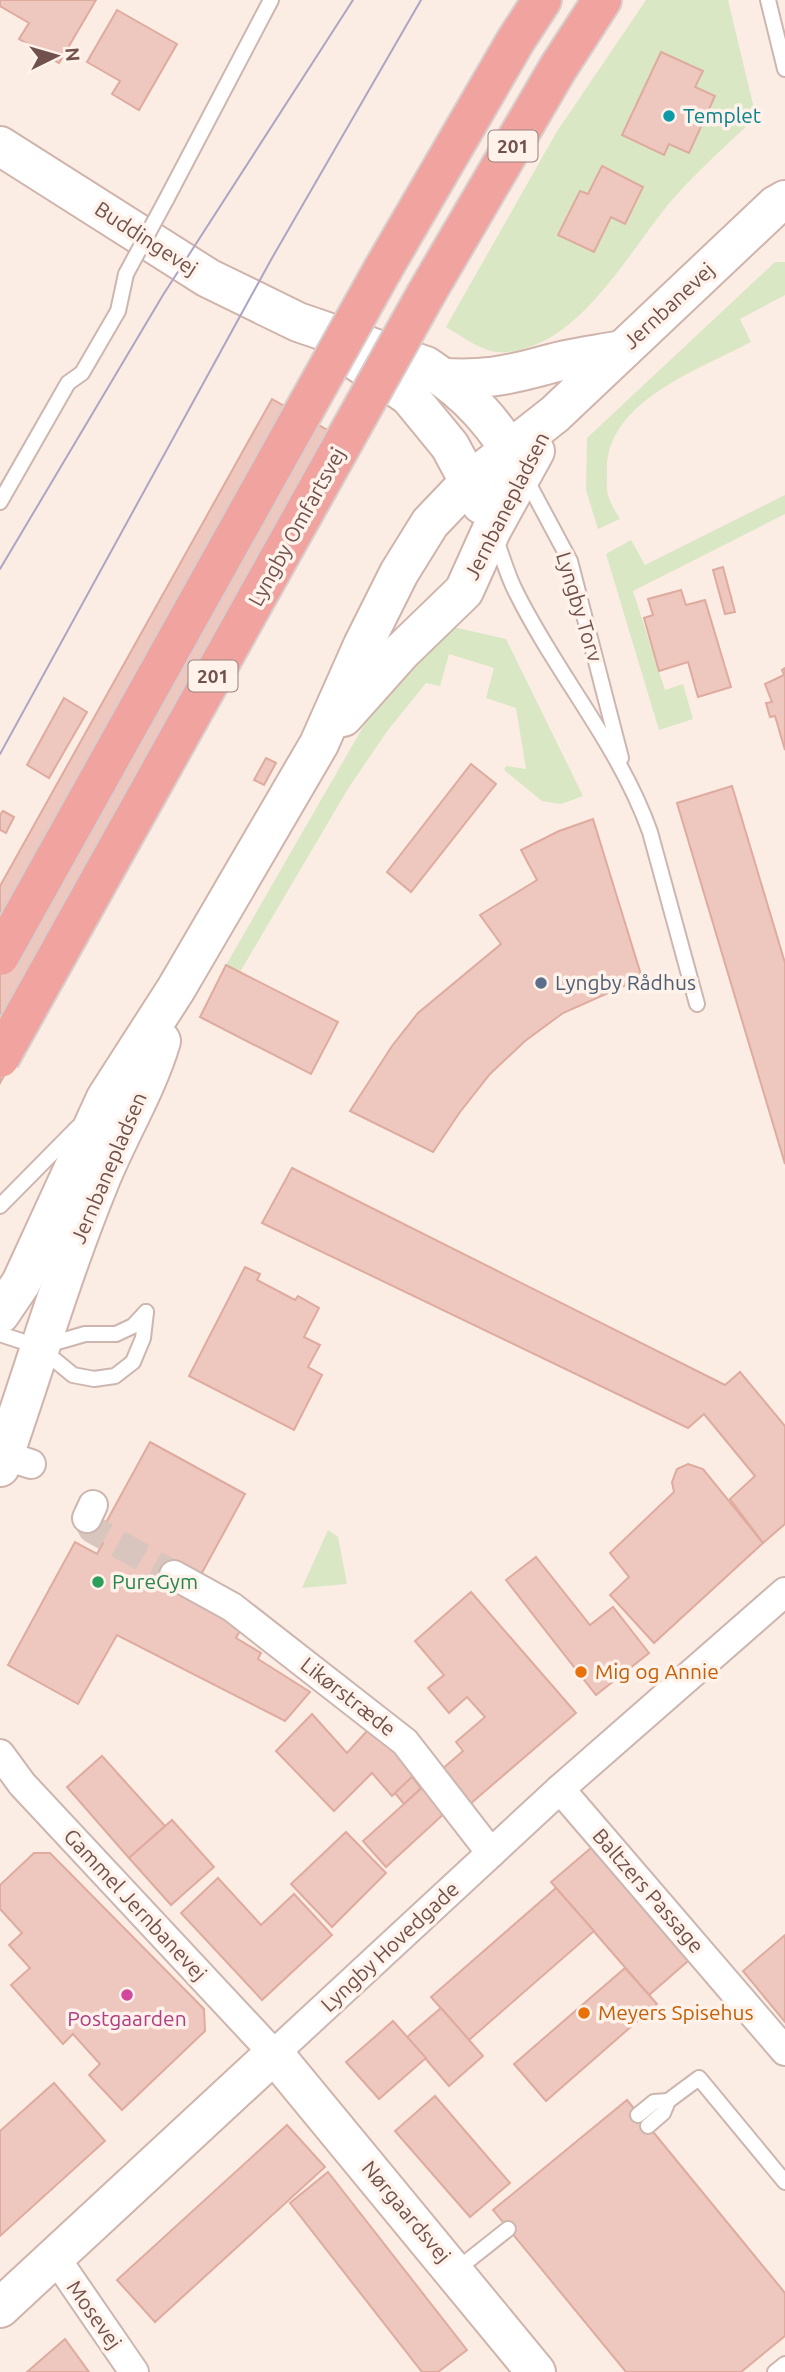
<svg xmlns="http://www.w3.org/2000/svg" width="785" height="2372" font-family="Ubuntu,sans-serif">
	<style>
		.green { fill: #d9e7c4 }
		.building { fill: #eec7be; stroke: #dfab9f; stroke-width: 2 }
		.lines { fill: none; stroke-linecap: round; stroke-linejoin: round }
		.street-tunnel { stroke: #d8c6be; stroke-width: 28; stroke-dasharray: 28 14; stroke-linecap: butt }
		.lane-casing { stroke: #cdb6af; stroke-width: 18 }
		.street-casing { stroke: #cdb6af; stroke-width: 32 }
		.secondary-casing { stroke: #d0b4ac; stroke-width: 42 }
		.highway-casing { stroke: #d7cecd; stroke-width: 42 }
		.lane { stroke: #fff; stroke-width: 14 }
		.street { stroke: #fff; stroke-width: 28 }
		.secondary { stroke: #fff; stroke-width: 38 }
		.highway { stroke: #f1a49f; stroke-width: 38 }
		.tram { stroke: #aea4c3; stroke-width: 2 }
		.lane-bridge-casing { stroke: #cdb6af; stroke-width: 18; stroke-linecap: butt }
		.highway-bridge-casing { stroke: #d7cecd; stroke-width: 42; stroke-linecap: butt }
		.lane-bridge { stroke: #fff; stroke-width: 14 }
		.highway-bridge { stroke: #f1a49f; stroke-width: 38 }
		.culture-dot { fill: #0f9aa8; stroke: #fef2ea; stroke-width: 2.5 }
		.service-dot { fill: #5c6f8a; stroke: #fef2ea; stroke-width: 2.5 }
		.leisure-dot { fill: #2e9e5b; stroke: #fef2ea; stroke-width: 2.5 }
		.food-dot { fill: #e8710a; stroke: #fef2ea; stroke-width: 2.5 }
		.hotel-dot { fill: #d1479c; stroke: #fef2ea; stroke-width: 2.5 }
		.labels { text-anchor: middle; stroke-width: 7; stroke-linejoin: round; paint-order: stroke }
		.shield { fill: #fef2ea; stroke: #9b817b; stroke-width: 2 }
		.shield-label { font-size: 19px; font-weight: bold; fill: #71514c }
		.culture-label { font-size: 21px; fill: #0d838f; stroke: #fef2ea; text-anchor: start }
		.street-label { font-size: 21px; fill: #71514c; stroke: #fef2ea }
		.service-label { font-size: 21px; fill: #4e5e75; stroke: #fef2ea; text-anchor: start }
		.leisure-label { font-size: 21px; fill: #27864d; stroke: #fef2ea; text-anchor: start }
		.food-label { font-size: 21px; fill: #c56008; stroke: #fef2ea; text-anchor: start }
		.hotel-label { font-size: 21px; fill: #b23c85; stroke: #fef2ea }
	</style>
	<rect width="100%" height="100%" fill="#fbede4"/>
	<g class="green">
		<path d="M646 0H728L756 117C728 144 698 170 672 200 629 250 582 344 508 352 485 355 465 338 446 327L556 133Z"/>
		<path d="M775 262H785V295L740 319 751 342C698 370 604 402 607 473 607 480 606 489 608 495 610 503 616 512 620 519L598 529 586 490 587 438Z"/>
		<polygon points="785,495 785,514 633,591 665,690 683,684 693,719 659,730 606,554 631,540 645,565"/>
		<polygon points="444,625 506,639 583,796 561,804 542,801 504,770 506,766 526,769 516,708 486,698 494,668 449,654 440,686 426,683 388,730 349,787 240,972 226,965 363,727 388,691"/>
		<polygon points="328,1530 338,1537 347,1584 302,1588"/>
	</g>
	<g class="building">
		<polygon points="0,0 96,0 59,63 19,39 29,23 0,6"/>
		<polygon points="117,10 177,44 139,110 112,94 120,81 87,62"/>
		<polygon points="661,52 703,71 695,87 715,96 689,153 669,144 664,155 622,135"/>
		<polygon points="602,166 643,187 625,224 611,217 594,252 558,235 580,191 588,194"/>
		<polygon points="272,399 356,446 0,1083 0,886"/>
		<polygon points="723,567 735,612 725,614 713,570"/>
		<polygon points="681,590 686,605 705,600 731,687 698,697 688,662 659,671 644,618 653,615 648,599"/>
		<polygon points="785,668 785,750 775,716 770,717 766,703 772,702 765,684 784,675 782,670"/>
		<polygon points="64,698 87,712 49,778 27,765"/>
		<polygon points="266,758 276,763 264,785 254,780"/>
		<polygon points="471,764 496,784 411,892 387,872"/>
		<polygon points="732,786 785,963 785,1164 677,803"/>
		<polygon points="3,811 14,817 6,833 0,830 0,815"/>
		<polygon points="593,819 642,978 563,1013 525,1041 490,1074 460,1112 433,1152 350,1111 392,1046 418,1013 501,944 480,915 537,880 521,850 559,831"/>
		<polygon points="226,965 338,1022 311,1074 200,1017"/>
		<polygon points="292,1168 725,1385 740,1372 785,1426 785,1524 763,1543 730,1499 755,1476 704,1414 688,1428 262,1223"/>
		<polygon points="245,1267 260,1274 257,1280 295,1300 298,1296 319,1308 304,1337 320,1345 308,1367 322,1375 294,1430 189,1376"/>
		<polygon points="150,1442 245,1494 192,1591 246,1620 236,1638 261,1653 258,1659 310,1692 285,1721 117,1635 78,1704 8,1665 75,1542 97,1554 103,1543 97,1539"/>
		<polygon points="688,1464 703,1469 763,1543 654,1643 610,1595 629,1577 610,1553 674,1492 672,1482 677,1469"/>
		<polygon points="536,1557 590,1625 613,1607 649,1653 596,1695 506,1580"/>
		<polygon points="471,1592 576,1713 470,1804 441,1770 463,1751 456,1742 485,1717 467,1697 449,1713 428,1688 444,1675 415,1641"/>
		<polygon points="312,1714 347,1753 367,1731 376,1730 417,1772 392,1796 372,1773 334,1811 276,1751"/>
		<polygon points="102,1756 165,1826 129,1858 67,1787"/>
		<polygon points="412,1777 421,1788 404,1804 395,1793"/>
		<polygon points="424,1786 447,1811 386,1867 363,1841"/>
		<polygon points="172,1820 214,1867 171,1905 129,1858"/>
		<polygon points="346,1832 386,1873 332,1927 291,1884"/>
		<polygon points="598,1842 695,1955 649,1995 551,1882"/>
		<polygon points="34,1853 50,1853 204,2009 205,2031 122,2110 89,2075 100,2064 73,2034 63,2044 11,1985 30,1968 9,1945 22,1933 0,1909 0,1885"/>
		<polygon points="218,1878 261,1925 294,1894 332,1935 262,2000 181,1913"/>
		<polygon points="556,1888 594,1931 469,2040 431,1997"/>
		<polygon points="785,1935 785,2022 743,1971"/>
		<polygon points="625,1968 657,2004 546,2101 514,2064"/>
		<polygon points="441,2008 483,2056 449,2086 407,2037"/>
		<polygon points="393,2021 426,2058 379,2099 346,2062"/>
		<polygon points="54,2083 105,2141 0,2236 0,2131"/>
		<polygon points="435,2096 510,2183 470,2217 395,2131"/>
		<polygon points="627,2100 785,2293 785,2336 741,2372 626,2372 493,2210"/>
		<polygon points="287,2125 325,2167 155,2322 117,2280"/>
		<polygon points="328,2172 467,2350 438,2372 422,2372 290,2203"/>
		<polygon points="65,2339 89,2372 27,2372"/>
	</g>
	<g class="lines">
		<polyline class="street-tunnel" points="87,1518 92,1529 174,1575"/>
		<defs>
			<g id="lane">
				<polyline points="768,0 785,69"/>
				<polyline points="166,200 271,0"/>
				<polyline points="525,477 570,561 621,758"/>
				<polyline points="0,502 68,383 82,373 118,311 126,274"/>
				<path d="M495 537C502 555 507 575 516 592 557 675 619 745 650 832L697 1004"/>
				<polyline points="0,1206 78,1127"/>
				<polyline points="0,1334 39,1347 73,1375 94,1379 115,1376 133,1362 143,1338 146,1312"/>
				<polyline points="47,1345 85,1334 116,1334 133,1326 146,1312"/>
				<polyline points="638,2115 654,2102 668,2101"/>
				<polyline points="648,2126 663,2113 668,2101 699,2078 785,2182"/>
				<polyline points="455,2271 508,2229"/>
				<polyline points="775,2372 785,2364"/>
			</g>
			<g id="street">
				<polyline points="0,1454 31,1464"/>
				<polyline points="87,1518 93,1505"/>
				<polyline points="174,1575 232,1607 405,1742 491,1853"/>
				<polyline points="0,1754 22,1784 274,2054 560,1789 785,1592"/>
				<polyline points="560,1789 785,2051"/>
				<polyline points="55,2257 134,2372"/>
			</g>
			<g id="secondary">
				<path d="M0 146 208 278 298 322 426 366C470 395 497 425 522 471"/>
				<polyline points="352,358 409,396 450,446 481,504"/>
				<path d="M444 378C482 380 505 376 542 366 568 358 596 355 622 350"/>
				<polyline points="343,717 401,652 464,591 492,529 535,451"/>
				<polyline points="0,1314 21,1283 106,1098 176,989 319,744 363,645 399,573 430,523 470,481 555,414 776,205 785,200"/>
				<path d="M0 1467C33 1373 61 1276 99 1183 118 1135 146 1091 161 1041"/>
				<polyline points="0,2308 274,2054 536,2372"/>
			</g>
			<g id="highway">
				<polyline points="383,269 516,40 542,0"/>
				<polyline points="426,294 558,68 602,0"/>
			</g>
		</defs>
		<use href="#lane" class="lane-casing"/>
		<use href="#street" class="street-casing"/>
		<use href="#secondary" class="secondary-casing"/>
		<use href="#highway" class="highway-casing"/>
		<use href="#lane" class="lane"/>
		<use href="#street" class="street"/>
		<use href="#secondary" class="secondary"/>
		<use href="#highway" class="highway"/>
		<g class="tram">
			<polyline points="0,569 163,295 353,0"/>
			<polyline points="0,754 272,258 421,0"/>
		</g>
		<defs>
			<polyline id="lane-bridge" points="126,274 166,200"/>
			<g id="highway-bridge">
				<polyline points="0,956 383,269"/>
				<polyline points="0,1058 426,294"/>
			</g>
		</defs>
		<use href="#lane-bridge" class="lane-bridge-casing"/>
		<use href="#highway-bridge" class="highway-bridge-casing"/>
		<use href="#lane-bridge" class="lane-bridge"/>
		<use href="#highway-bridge" class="highway-bridge"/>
	</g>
	<circle class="culture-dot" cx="669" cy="116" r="7"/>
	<circle class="service-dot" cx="541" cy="983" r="7"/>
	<circle class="leisure-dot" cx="98" cy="1582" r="7"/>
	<g class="food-dot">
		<circle cx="581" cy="1672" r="7"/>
		<circle cx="584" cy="2013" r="7"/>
	</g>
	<circle class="hotel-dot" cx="127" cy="1995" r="7"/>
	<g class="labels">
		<g class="shield">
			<rect x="488.5" y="130.5" width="49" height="31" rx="5"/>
			<rect x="188.5" y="660.5" width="49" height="31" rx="5"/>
		</g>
		<g class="shield-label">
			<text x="513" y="153">201</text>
			<text x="213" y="683">201</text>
		</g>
		<g class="culture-label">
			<text x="683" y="123">Templet</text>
		</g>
		<g class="street-label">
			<text transform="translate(146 239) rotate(33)" y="7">Buddingevej</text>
			<text transform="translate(669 306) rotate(-43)" y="7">Jernbanevej</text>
			<text transform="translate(507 506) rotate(-63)" y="7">Jernbanepladsen</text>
			<text transform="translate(297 527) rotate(-61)" y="7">Lyngby Omfartsvej</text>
			<text transform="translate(579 607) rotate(73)" y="7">Lyngby Torv</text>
			<text transform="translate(109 1168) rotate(-67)" y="7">Jernbanepladsen</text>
			<text transform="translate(348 1697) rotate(38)" y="7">Likørstræde</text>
			<text transform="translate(648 1891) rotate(49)" y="7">Baltzers Passage</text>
			<text transform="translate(135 1905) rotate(47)" y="7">Gammel Jernbanevej</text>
			<text transform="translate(390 1947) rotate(-43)" y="7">Lyngby Hovedgade</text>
			<text transform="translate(406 2212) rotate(50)" y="7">Nørgaardsvej</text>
			<text transform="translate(94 2315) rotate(55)" y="7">Mosevej</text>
		</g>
		<g class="service-label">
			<text x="555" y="990">Lyngby Rådhus</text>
		</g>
		<g class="leisure-label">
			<text x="112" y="1589">PureGym</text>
		</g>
		<g class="food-label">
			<text x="595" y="1679">Mig og Annie</text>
			<text x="598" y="2020">Meyers Spisehus</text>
		</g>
		<g class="hotel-label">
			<text x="127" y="2026">Postgaarden</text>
		</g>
	</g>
	<g transform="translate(56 56) rotate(85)" stroke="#fef2ea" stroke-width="5" paint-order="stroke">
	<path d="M0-5L12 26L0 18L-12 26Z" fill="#71514c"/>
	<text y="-10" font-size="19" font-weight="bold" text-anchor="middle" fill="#71514c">N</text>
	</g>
</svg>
